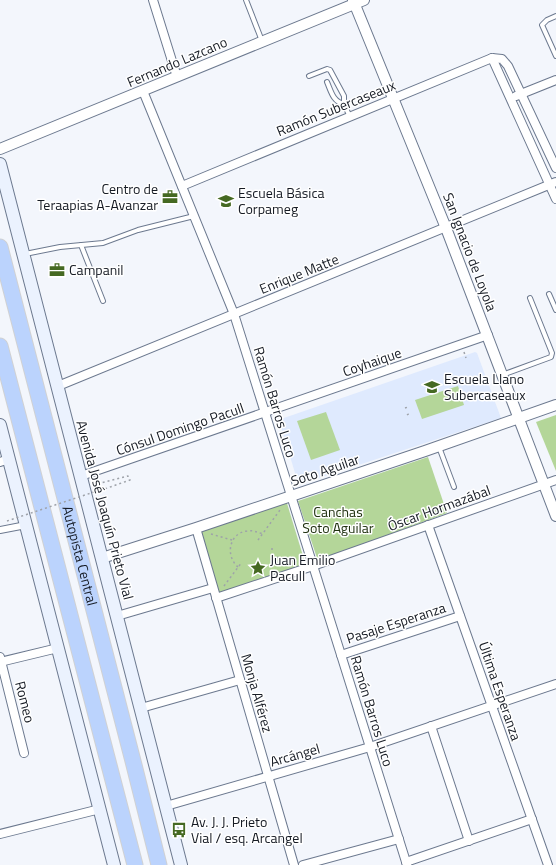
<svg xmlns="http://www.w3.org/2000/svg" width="556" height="865" font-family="'Titillium Web',sans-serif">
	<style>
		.built { fill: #dfeafe }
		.green { fill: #b4d699 }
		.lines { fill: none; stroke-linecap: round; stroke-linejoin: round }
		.service-casing { stroke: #6c798f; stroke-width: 6 }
		.pedestrian-casing { stroke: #6c798f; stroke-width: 8 }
		.minor-casing { stroke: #6c798f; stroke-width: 10 }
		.tertiary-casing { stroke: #6c798f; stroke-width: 12 }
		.secondary-casing { stroke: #6c798f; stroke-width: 14 }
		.motorway-casing { stroke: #d0d1d3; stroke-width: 17 }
		.path { stroke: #9ea2a9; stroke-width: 1.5; stroke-dasharray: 2 3; stroke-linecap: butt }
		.service { stroke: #fff; stroke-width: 4 }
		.pedestrian { stroke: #fff; stroke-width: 6 }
		.minor { stroke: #fff; stroke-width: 8 }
		.tertiary { stroke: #fff; stroke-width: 10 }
		.secondary { stroke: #ebf2fe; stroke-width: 12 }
		.motorway { stroke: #bbd3fd; stroke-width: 15 }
		.path-bridge { stroke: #9ea2a9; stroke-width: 1.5; stroke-dasharray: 2 3; stroke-linecap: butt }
		.labels { text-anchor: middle; stroke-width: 3; stroke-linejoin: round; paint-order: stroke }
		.street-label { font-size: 14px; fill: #161b24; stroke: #fff }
		.poi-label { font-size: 14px; fill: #161b24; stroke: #fff; text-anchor: start }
		.park-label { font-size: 14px; fill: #203110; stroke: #fff }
	</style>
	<rect width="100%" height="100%" fill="#f3f6fc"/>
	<polygon class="built" points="475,352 477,353 501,418 301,484 298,483 280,423 281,419"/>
	<g class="green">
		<polygon points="458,386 464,405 422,419 415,400"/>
		<polygon points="326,412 340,450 311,460 297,421"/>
		<polygon points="556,415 556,471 536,422"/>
		<polygon points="428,457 447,513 318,561 298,501"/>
		<polygon points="286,500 307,569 217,595 198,530"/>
	</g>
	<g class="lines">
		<defs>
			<g id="service">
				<polyline points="246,0 262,41"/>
				<polyline points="556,16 547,20 542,25 556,56"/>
				<polyline points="309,76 327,69 330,70 344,96 344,104"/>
				<path d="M327 82C331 91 333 102 344 104L350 117"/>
				<polyline points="81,245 103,301"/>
				<polyline points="25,254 60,247 103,243 138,230 194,216"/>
				<polyline points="549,294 556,310"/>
				<polyline points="502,375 551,357 552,353 530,298"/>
				<polyline points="439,447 454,487"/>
			</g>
			<polyline id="pedestrian" points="0,530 26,525"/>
			<g id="minor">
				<polyline points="153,0 177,77"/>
				<polyline points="492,58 556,199"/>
				<polyline points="143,91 234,314 407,865"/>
				<polyline points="516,96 556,80"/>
				<polyline points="182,186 492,58 502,59 508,66 556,168"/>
				<polyline points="58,386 556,182"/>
				<polyline points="0,462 9,459"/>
				<polyline points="81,476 488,335"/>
				<polyline points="428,525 548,865"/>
				<polyline points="196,528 294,865"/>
				<polyline points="216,598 313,566 556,480"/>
				<polyline points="117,616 213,588"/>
				<polyline points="341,655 460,616"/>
				<polyline points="0,657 24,753"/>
				<polyline points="0,662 58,648"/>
				<polyline points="141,708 240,680"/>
				<polyline points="431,726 469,841"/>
				<polyline points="166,806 370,747 556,684"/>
				<polyline points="0,834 100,809"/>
				<polyline points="406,862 532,819"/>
				<polyline points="303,865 399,839"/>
			</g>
			<g id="tertiary">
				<polyline points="353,0 446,228 556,516"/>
				<polyline points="0,149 364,0"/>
				<polyline points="102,558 196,528 425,451 556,405"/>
			</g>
			<g id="secondary">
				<polyline points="0,164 181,865"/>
				<polyline points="0,425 114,865"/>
			</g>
			<g id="motorway">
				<path id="s1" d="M0 247 134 765 159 865"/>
				<polyline points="0,346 135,865"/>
			</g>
		</defs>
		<use href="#service" class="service-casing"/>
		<use href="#pedestrian" class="pedestrian-casing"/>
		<use href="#minor" class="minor-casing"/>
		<use href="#tertiary" class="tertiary-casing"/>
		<use href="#secondary" class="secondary-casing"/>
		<use href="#motorway" class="motorway-casing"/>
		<g class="path">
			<polyline points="464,352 466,358"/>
			<polyline points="405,408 408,407"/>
			<polyline points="407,415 410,413"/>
			<polyline points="93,485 128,476 130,480 96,492"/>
			<polyline points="211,534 232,540"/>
			<polyline points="258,540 280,510"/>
			<polyline points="271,549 273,549"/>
			<polyline points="272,556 297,562"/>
			<path d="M238 567C225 556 229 533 247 531 253 530 257 532 263 534"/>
			<polyline points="224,586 242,562"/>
		</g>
		<use href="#service" class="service"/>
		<use href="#pedestrian" class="pedestrian"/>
		<use href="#minor" class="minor"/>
		<use href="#tertiary" class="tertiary"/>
		<use href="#secondary" class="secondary"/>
		<use href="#motorway" class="motorway"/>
		<polyline class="path-bridge" points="7,521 94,492"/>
	</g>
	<defs>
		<symbol id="office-bare" viewBox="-9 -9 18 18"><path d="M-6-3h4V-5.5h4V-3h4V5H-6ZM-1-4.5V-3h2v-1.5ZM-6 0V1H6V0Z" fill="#456922" stroke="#fff" stroke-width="2.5" paint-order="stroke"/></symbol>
		<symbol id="school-bare" viewBox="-9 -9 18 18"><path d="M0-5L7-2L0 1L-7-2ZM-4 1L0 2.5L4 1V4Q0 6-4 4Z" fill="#456922" stroke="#fff" stroke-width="2.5" paint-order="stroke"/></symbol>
		<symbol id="sight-bare" viewBox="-9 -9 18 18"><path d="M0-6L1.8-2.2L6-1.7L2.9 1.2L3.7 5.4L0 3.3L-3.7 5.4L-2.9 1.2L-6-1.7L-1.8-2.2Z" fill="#456922" stroke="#fff" stroke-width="2.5" paint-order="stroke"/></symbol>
		<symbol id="bus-bare" viewBox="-9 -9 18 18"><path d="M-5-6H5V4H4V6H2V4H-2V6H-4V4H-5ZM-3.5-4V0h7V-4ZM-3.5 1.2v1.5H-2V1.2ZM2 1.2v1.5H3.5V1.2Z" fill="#456922" stroke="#fff" stroke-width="2.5" paint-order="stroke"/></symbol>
	</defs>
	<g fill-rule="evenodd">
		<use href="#office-bare" x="159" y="186" width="22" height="22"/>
		<use href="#school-bare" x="215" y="190" width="22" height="22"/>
		<use href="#office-bare" x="46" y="259" width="22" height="22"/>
		<use href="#school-bare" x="421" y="376" width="22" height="22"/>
		<use href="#sight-bare" x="247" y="557" width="22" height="22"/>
		<use href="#bus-bare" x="168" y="819" width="22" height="22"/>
	</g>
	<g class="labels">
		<g class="street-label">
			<text transform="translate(177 62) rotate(-23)" y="5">Fernando Lazcano</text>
			<text transform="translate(336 108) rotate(-22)" y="5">Ramón Subercaseaux</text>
			<text transform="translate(470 252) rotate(69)" y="5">San Ignacio de Loyola</text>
			<text transform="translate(299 274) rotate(-22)" y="5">Enrique Matte</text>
			<text transform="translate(372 362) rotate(-19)" y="5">Coyhaique</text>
			<text transform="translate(275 402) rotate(73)" y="5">Ramón Barros Luco</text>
			<text transform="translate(180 429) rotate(-19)" y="5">Cónsul Domingo Pacull</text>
			<text transform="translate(325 470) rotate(-19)" y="5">Soto Aguilar</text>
			<text transform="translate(439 508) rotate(-20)" y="5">Óscar Hormazábal</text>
			<text transform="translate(105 510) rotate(75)" y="5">Avenida José Joaquín Prieto Vial</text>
			<text dy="5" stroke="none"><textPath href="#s1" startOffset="319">Autopista Central</textPath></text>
			<text transform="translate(396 623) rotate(-18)" y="5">Pasaje Esperanza</text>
			<text transform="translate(500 691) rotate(71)" y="5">Última Esperanza</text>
			<text transform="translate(257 693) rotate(74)" y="5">Monja Alférez</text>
			<text transform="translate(25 702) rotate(76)" y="5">Romeo</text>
			<text transform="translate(372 711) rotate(73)" y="5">Ramón Barros Luco</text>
			<text transform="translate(295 755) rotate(-16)" y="5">Arcángel</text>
		</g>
		<g class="poi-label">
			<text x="158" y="194" text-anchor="end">Centro de<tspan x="158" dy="16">Teraapias A-Avanzar</tspan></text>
			<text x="238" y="198">Escuela Básica<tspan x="238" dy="16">Corpameg</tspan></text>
			<text x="69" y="275">Campanil</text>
			<text x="444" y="384">Escuela Llano<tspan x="444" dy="16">Subercaseaux</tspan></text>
			<text x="270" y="565">Juan Emilio<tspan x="270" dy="16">Pacull</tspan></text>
			<text x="191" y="827">Av. J. J. Prieto<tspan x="191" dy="16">Vial / esq. Arcangel</tspan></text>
		</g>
		<g class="park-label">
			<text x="338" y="517">Canchas<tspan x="338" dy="16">Soto Aguilar</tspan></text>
		</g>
	</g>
</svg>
